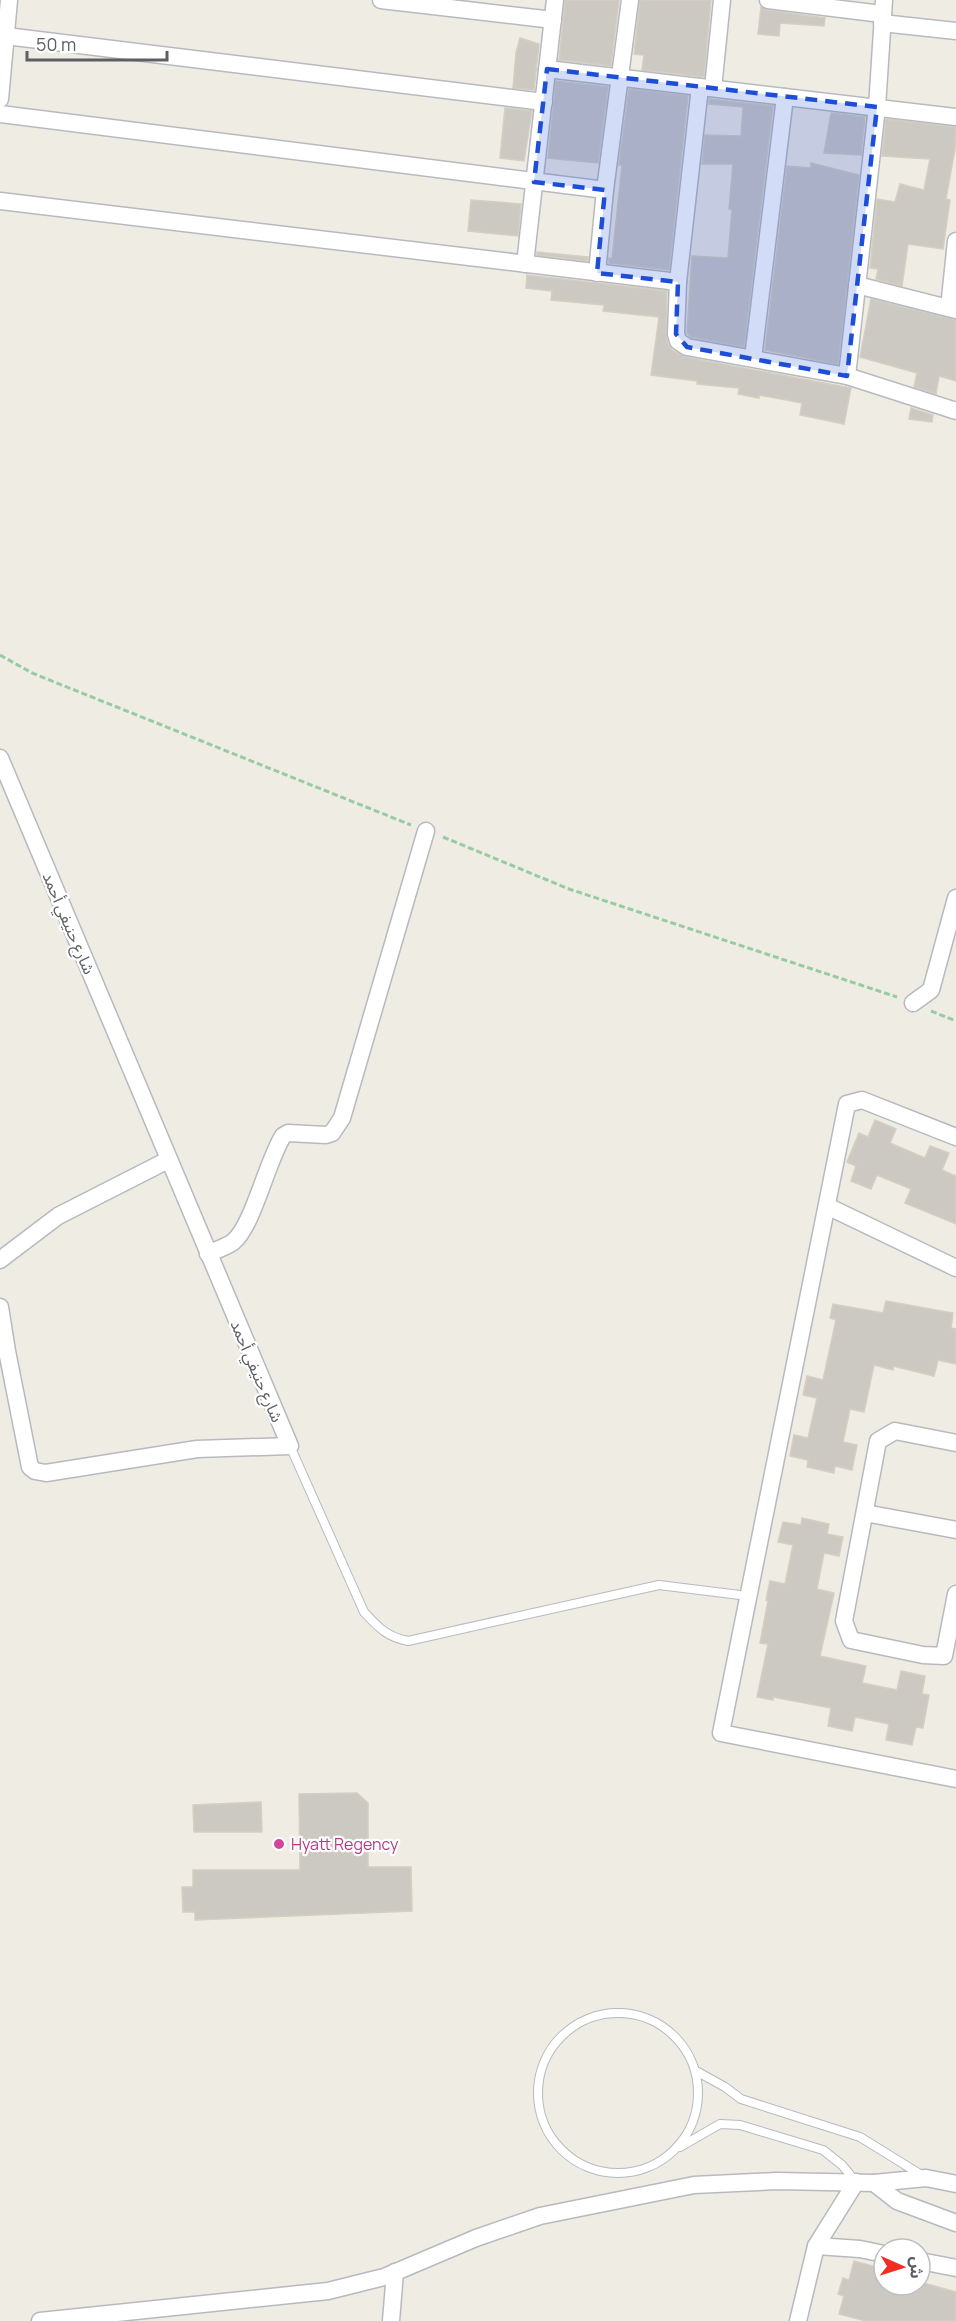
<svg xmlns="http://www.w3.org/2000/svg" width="956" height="2321" font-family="Manrope,'Noto Sans Arabic',sans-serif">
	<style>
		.building { fill: #ccc9c3; stroke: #d5cec1; stroke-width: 1.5 }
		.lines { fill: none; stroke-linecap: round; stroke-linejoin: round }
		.service-casing { stroke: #b6babf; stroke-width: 10 }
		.minor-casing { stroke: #b6babf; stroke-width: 19 }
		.path { stroke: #97cba3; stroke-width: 3; stroke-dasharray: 6 3; stroke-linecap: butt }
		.service { stroke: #fff; stroke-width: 8 }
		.minor { stroke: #fff; stroke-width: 16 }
		.marked { fill: #1d4ed8; fill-opacity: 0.2; stroke: #1d4ed8; stroke-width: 4.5; stroke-dasharray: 12 8; stroke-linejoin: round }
		.hotel-dot { fill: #d1479c; stroke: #fff; stroke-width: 2 }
		.labels { text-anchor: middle; stroke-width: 4.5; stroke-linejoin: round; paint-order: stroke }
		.street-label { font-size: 16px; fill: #5c6065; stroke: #fff }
		.hotel-label { font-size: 16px; fill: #b23c85; stroke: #fff; text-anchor: start }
	</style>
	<rect width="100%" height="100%" fill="#efece4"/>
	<g class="building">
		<polygon points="565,0 619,0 611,66 559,60"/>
		<polygon points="640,0 711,0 704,77 642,70 644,55 634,54"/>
		<polygon points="761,7 767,10 825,18 824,26 780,23 779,36 758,34"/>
		<polygon points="520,38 539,44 534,90 513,88 516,53"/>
		<polygon points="556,81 608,87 598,163 548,158"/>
		<polygon points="629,89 688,96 669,270 609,263 609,258 612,259 622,165 619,165"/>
		<polygon points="709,99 773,106 744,347 691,337 687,333 692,256 728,258 732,209 729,209 733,164 702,164 705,135 741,136 743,107 709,104"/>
		<polygon points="505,108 532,111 524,161 500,158"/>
		<polygon points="831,113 865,117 861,155 824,153"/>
		<polygon points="886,119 956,127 955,149 946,199 950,200 943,249 908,244 902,286 876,279 878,269 870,268 877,199 895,202 900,184 924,190 930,159 882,156"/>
		<polygon points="811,163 859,175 838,364 765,350 787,166 811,168"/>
		<polygon points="471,200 521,204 518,236 468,231"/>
		<polygon points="537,252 588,257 588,261 537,255"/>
		<polygon points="527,275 667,291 666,334 668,344 672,350 685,357 851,388 844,424 800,415 802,403 759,395 759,398 738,394 739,388 697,384 697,381 651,375 659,317 603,311 604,305 551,300 552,291 526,288"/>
		<polygon points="871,299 956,320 956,381 939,376 936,394 914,387 917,373 860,357"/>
		<polygon points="911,408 933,415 932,422 909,419"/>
		<polygon points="875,1120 896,1129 890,1143 925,1158 930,1146 949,1153 942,1170 956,1176 956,1224 905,1203 911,1189 877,1175 871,1189 851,1181 856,1166 847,1162 859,1133 868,1137"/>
		<polygon points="886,1301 953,1313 951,1328 956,1329 956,1364 938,1360 934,1376 893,1366 893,1370 874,1365 864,1412 850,1409 843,1442 857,1445 852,1470 835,1466 834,1473 807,1467 808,1460 790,1456 794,1435 808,1438 817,1398 803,1395 807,1376 823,1380 836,1320 830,1318 833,1304 883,1313"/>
		<polygon points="802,1518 829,1524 827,1534 843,1537 839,1556 824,1553 817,1589 834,1593 820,1656 866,1666 862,1683 897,1690 901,1671 925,1676 922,1694 929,1695 923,1728 916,1727 912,1745 886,1740 889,1724 855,1717 852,1731 828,1726 831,1708 773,1697 773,1700 757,1697 768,1644 760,1643 768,1601 766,1600 770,1581 785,1584 793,1545 778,1542 783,1522 801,1525"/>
		<polygon points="357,1793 368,1803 368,1867 411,1867 412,1911 195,1920 195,1912 183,1912 182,1887 193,1887 193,1870 300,1870 299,1794"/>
		<polygon points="261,1802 262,1832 194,1832 193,1805"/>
		<polygon points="854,2261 880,2268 880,2274 884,2275 884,2285 920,2285 920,2282 956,2292 956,2321 866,2321 839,2314 844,2296 838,2294 843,2278 849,2280"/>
	</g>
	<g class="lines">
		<defs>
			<g id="service">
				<path d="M290 1446 364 1612C379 1628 387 1637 408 1641L659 1585 748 1596"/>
				<circle cx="618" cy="2093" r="80"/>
				<polyline points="696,2071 725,2087 741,2099 860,2137 923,2176"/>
				<polyline points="680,2147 720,2124 740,2125 823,2150 842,2165 856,2182"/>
			</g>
			<g id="minor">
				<polyline points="381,0 553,20"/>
				<polyline points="768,0 882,14"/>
				<polyline points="882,23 956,31"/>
				<polyline points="6,36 544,102"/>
				<polyline points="547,69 956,117"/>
				<polyline points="700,87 678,282 676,334 678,341 687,347 847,376 956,411"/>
				<polyline points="713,88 722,0"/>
				<polyline points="0,99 9,0"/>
				<polyline points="0,114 605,190"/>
				<polyline points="0,201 678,282"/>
				<polyline points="525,264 555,0"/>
				<polyline points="597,273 605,190 630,0"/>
				<polyline points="857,285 956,310"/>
				<polyline points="949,308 956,241"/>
				<polyline points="753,358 785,97"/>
				<polyline points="847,376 877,107 884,0"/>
				<polyline points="0,758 290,1446 197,1449 46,1473 35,1471 30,1467 7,1351 0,1307"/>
				<polyline points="913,1003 931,990 956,898"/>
				<polyline points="956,1137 862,1100 847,1104 721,1733 956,1779"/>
				<polyline points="827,1206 956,1268"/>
				<path d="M208 1254C216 1250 226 1247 233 1242 253 1226 267 1161 283 1136L288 1133 326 1135 332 1133 342 1118 426 831"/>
				<polyline points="0,1260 58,1216 168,1160"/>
				<polyline points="956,1443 895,1431 878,1441 844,1621 851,1640 923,1655 944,1656 956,1594"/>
				<polyline points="865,1513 956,1530"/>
				<polyline points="874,2183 897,2201 956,2223"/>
				<polyline points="816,2246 860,2249 884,2254"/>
				<polyline points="920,2261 956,2268"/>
				<polyline points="40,2321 328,2291 384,2277 476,2238 540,2216 694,2185 777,2181 874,2183 926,2178 956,2184"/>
				<polyline points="391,2321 395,2272"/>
				<polyline points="798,2321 816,2246 856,2182"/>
			</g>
		</defs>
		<use href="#service" class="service-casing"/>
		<use href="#minor" class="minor-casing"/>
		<g class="path">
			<polyline points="0,655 32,673 411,825"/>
			<polyline points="443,837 569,889 897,997"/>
			<polyline points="931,1011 956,1021"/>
		</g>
		<use href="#service" class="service"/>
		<use href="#minor" class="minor"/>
	</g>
	<path class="marked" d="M547 69 877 107 847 376 687 347 676 334 678 282 597 273 605 190 534 182Z"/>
	<circle class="hotel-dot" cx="279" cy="1844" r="6"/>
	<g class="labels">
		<g class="street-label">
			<text transform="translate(69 923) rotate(67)" y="6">شارع حنيفي أحمد</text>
			<text transform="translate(257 1371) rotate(67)" y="6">شارع حنيفي أحمد</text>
		</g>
		<g class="hotel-label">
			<text x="291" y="1850">Hyatt Regency</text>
		</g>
	</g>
	<g transform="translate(902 2267) rotate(93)"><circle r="28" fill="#ffffff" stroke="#bebfc1" stroke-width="1.5"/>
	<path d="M0-4.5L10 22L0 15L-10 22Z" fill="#f52c24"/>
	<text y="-9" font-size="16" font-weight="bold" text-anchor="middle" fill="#5c6065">ش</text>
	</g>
	<path d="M27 51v9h140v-9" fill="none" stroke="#5c6065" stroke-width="3"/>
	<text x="36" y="51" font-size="18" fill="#5c6065" stroke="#ffffff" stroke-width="4.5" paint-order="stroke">50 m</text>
</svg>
